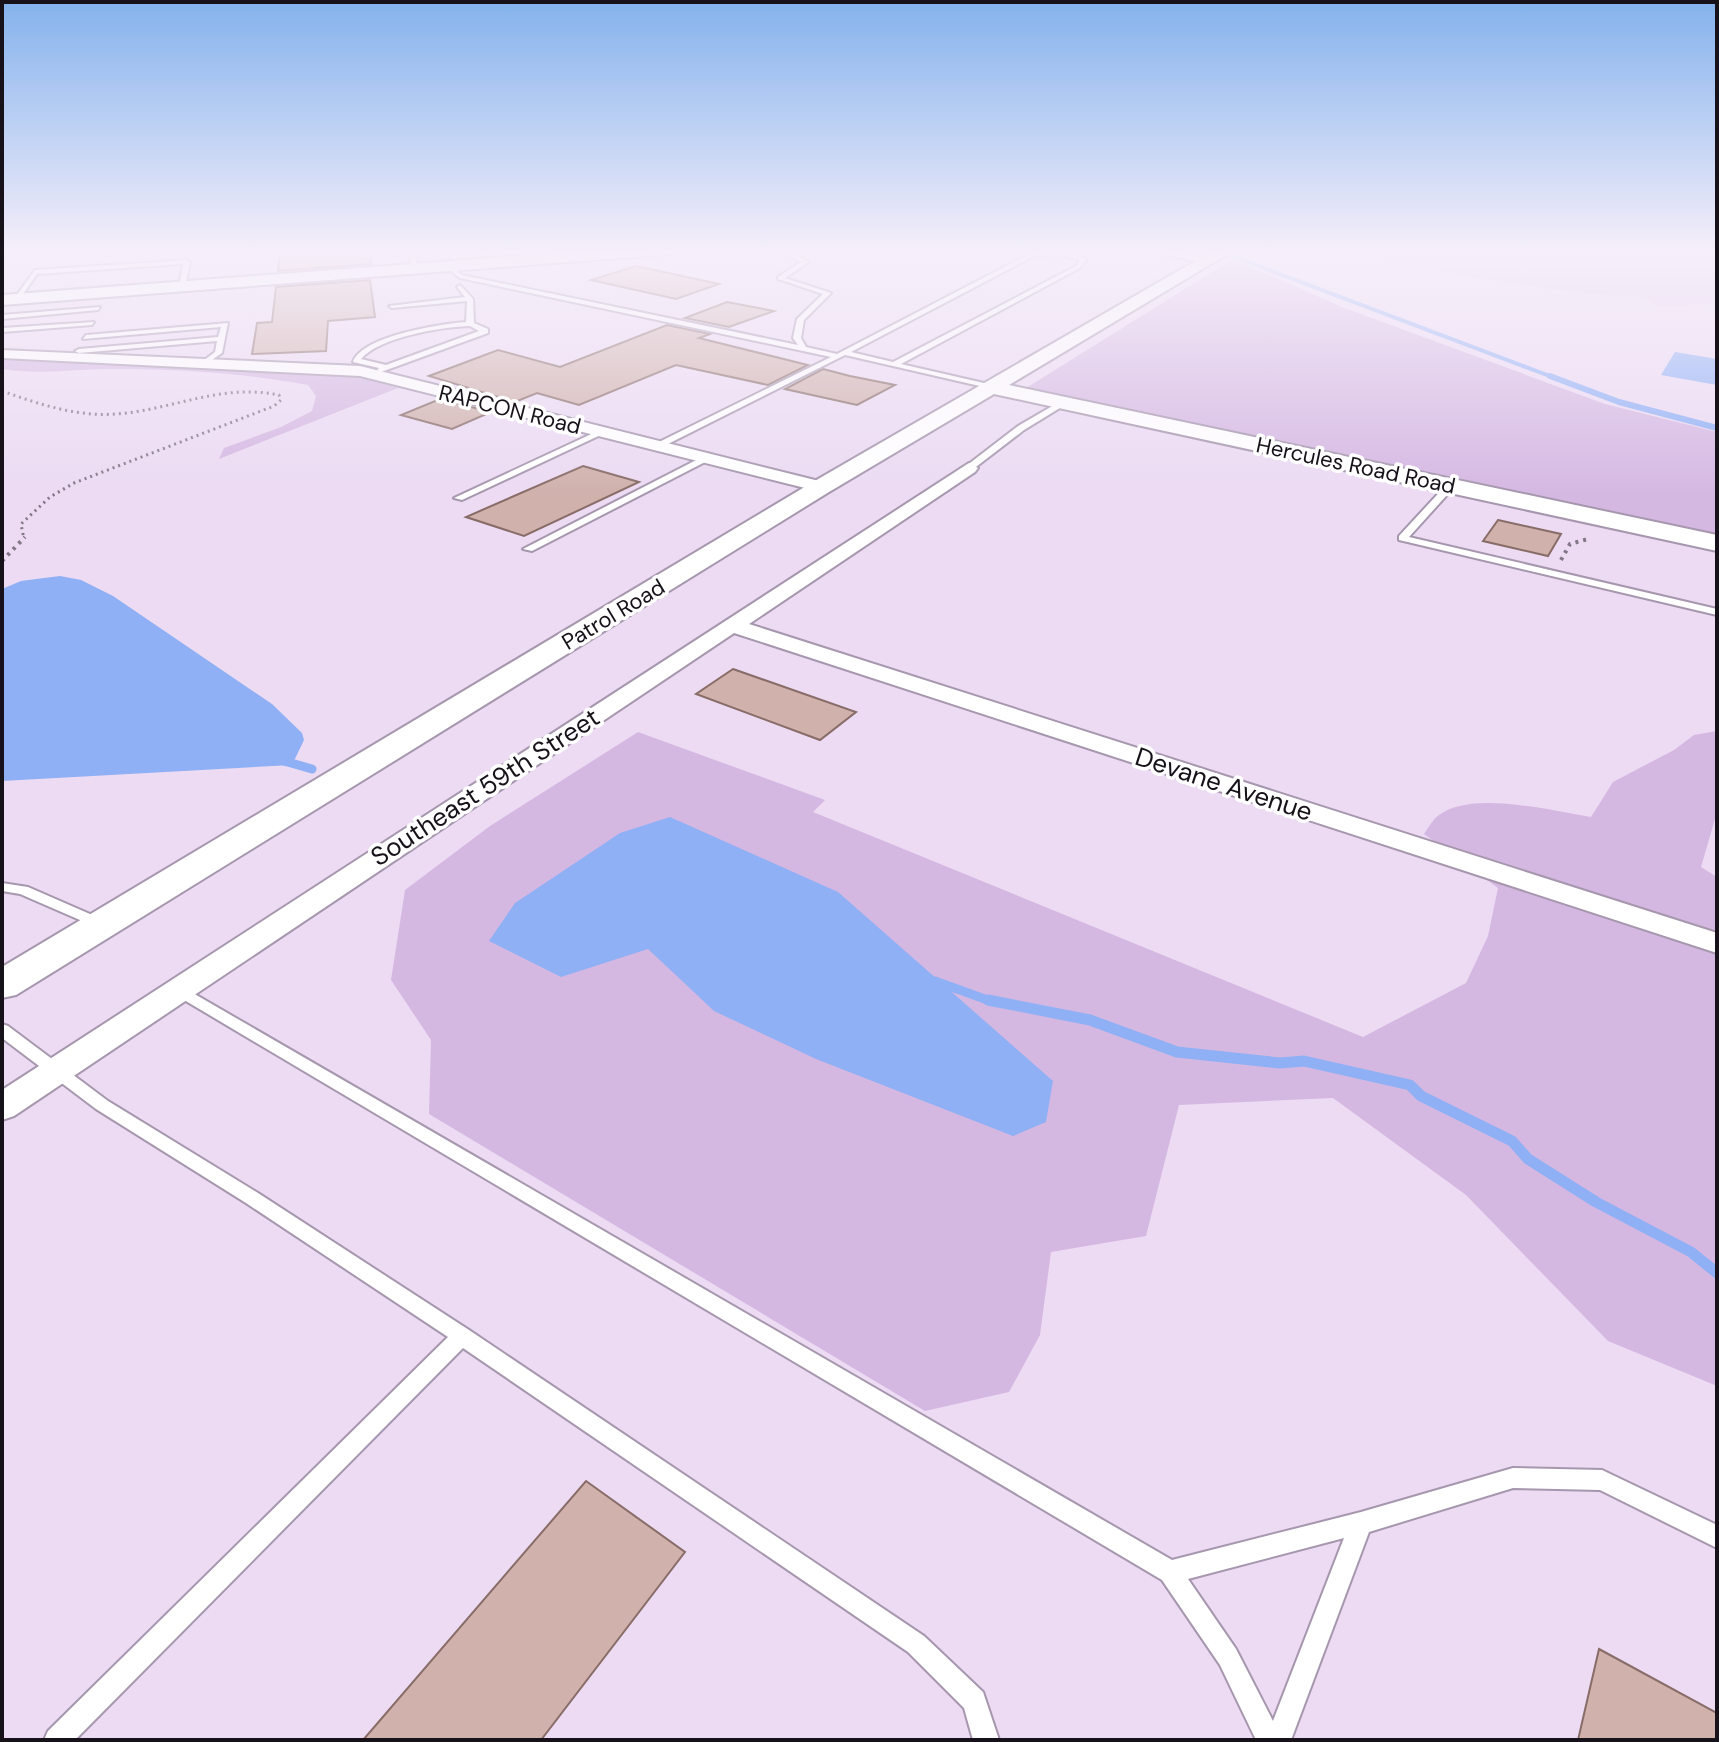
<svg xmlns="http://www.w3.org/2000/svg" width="1719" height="1742" font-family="'DM Sans',sans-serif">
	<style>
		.built { fill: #e3cfed }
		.green { fill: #d5b8e2 }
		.water { fill: #8fb0f5 }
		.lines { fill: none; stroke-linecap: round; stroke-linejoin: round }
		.stream-far3 { stroke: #8fb0f5; stroke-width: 4 }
		.stream-far2 { stroke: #8fb0f5; stroke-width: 6 }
		.stream-far1 { stroke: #8fb0f5; stroke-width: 9 }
		.stream { stroke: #8fb0f5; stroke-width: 11 }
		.building { fill: #d0b1ac; stroke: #886c67; stroke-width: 2 }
		.service-casing { stroke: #a697ae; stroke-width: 4 }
		.minor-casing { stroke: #a697ae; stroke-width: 4 }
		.tertiary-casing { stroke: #a697ae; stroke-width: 4 }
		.path-far1 { stroke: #827787; stroke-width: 3; stroke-dasharray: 2 4; stroke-linecap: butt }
		.path { stroke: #827787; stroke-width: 4; stroke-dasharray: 3 5; stroke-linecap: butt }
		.service { fill: #fff; fill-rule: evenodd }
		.minor { fill: #fff; fill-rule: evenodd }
		.tertiary { fill: #fff; fill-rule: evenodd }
		.labels { text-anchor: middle; stroke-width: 7; stroke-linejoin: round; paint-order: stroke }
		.far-street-label { font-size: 22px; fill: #171119; stroke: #fff }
		.street-label { font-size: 26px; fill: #171119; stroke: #fff }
	</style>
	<rect width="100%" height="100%" fill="#ecdbf3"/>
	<polygon class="built" points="1350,249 1717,249 1717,303 1660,307 1643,297 1588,294 1395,266"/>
	<g class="green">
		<polygon points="1233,259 1342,307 1605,404 1717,432 1717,534 1026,388"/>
		<path d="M2 359 306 372 358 377 398 388 219 459 224 448 281 427 312 411 316 396 308 385C242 373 179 369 112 369 74 369 39 375 2 369Z"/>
		<path d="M1717 731V812L1701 867 1717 877V1386L1608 1341 1466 1195 1333 1098 1179 1105 1146 1236 1051 1252 1040 1335 1009 1392 925 1411 429 1114 431 1040 391 980 405 890 490 826 638 732 825 800 813 812 1363 1037 1466 983 1488 936 1498 888 1424 834C1428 828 1433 819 1439 815 1473 790 1552 811 1591 817L1613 782 1674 750 1694 735Z"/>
	</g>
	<g class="water">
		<polygon points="1675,352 1717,359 1717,385 1661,375"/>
		<polygon points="60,576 81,580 113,596 272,704 302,733 304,740 292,765 2,781 2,589 21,581"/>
		<polygon points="670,817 838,892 1053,1081 1046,1122 1013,1136 816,1059 714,1011 648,949 561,977 489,941 515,903 620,833"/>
	</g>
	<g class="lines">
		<g class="stream-far3">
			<polyline points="1207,249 1213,251"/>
			<polyline points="1232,256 1555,378"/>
		</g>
		<polyline class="stream-far2" points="1550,376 1619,402 1717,428"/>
		<g class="stream-far1">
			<polyline points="284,761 312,769"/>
			<polyline points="935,981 993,1002"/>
		</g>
		<polyline class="stream" points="988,1000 1090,1020 1177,1052 1280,1063 1304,1061 1410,1085 1421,1096 1512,1141 1528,1159 1596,1202 1691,1252 1717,1273"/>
	</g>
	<g class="building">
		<polygon points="280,249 326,249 326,252 371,249 371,264 278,271"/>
		<polygon points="636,266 719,284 676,299 591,280"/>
		<polygon points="370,280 375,317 328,321 326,351 252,354 257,323 272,322 276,287"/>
		<polygon points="727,302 774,311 729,327 685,318"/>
		<polygon points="667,325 710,334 699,338 808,365 768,385 676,365 579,405 537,393 515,402 429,376 498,350 560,367"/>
		<polygon points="823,369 850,376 895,385 857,405 785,389"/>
		<polygon points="440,399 491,412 452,429 401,415"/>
		<polygon points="583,466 639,482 524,536 466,517"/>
		<polygon points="1498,520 1561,534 1548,556 1483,541"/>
		<polygon points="733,669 856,712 820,740 696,694"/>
		<polygon points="586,1481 685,1552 541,1740 363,1740"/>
		<polygon points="1599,1649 1717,1713 1717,1740 1578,1740"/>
	</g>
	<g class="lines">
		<defs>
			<g id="service">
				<polygon points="410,249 416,249 417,269 414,271 411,269"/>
				<polygon points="448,249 454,249 456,255 566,249 453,259 450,257"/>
				<path d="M777 249H785L809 262 785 278 831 293 804 320 801 338 806 347 837 354 1031 253 1061 251 1087 259 1080 268 901 364 997 386V390L845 355 658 449 655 448V444L831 357 460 278 446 267 451 266 462 275 798 345 793 338 797 319 823 294 778 279V277L801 262ZM1061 255 1080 260 1076 266 893 362 851 352 1034 256Z"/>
				<polygon points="187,260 190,262 185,287 182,289 179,287 183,264 37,274 19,300 14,299 35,270"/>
				<path d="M460 285 473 299 474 323 488 329V333L381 372 377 370 379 368 353 362C362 336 440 324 466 322L467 301 392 308 389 306 465 297 457 287ZM470 326 479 331 386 365 361 359C380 337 441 327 470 326Z"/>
				<polygon points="100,307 98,310 2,319 2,315"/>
				<polygon points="94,322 92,325 2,332 2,328"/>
				<polygon points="228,323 222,353 203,366 199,364 215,352 217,341 79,353 75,351 79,349 218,337 221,327 83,339 86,335"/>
				<polygon points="1061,401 1068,403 1024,430 972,470 966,470 966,466 1018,426"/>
				<polygon points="600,430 607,432 462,500 454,498"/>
				<polygon points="706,455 710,458 709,460 532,551 523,549"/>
				<polygon points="1448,483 1456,485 1409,537 1717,609 1717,615 1399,540 1399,536"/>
				<polygon points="2,883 28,887 106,921 108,924 106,927 96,927 20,894 2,891"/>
				<path d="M179 985 1172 1560 1361 1512 1513 1468 1602 1470 1717 1525V1548L1600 1490 1513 1488 1369 1532 1291 1740H1256L1220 1665 1162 1580 174 994 171 990 174 986ZM1344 1538 1273 1721 1236 1649 1188 1579Z"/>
				<polygon points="2,1024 8,1026 108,1101 258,1193 469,1330 924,1636 983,1692 999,1740 973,1740 964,1708 908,1652 463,1348 75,1740 44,1740 48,1731 448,1337 246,1203 96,1109 2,1038"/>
			</g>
			<g id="minor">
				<polygon points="1134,249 1164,249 1216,260 1210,264"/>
				<polygon points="2,350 360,366 827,483 830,487 821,492 360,376 2,358"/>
				<polygon points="969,463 978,468 975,472 749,624 1717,933 1717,953 734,633 14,1116 2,1120 2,1090"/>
			</g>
			<g id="tertiary">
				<polygon points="609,249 681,249 673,254 2,305 2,295"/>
				<polygon points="1216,249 1236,249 1009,385 1717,535 1717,551 994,394 829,492 16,995 2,998 2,967 813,482"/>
			</g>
		</defs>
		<use href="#service" class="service-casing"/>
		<use href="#minor" class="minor-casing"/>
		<use href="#tertiary" class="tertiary-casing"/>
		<path class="path-far1" d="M2 391C39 404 76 417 116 414 172 410 221 383 279 395L281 400 274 406 74 483 50 497 21 524 24 539"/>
		<g class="path">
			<polyline points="1561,560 1570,544 1588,539"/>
			<polyline points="2,561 25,537"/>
		</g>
		<use href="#service" class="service"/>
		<use href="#minor" class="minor"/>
		<use href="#tertiary" class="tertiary"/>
	</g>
	<linearGradient id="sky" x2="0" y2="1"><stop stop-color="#84b2ed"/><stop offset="0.51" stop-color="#f6effa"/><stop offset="1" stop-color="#f6effa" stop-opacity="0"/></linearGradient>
	<rect width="1719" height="493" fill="url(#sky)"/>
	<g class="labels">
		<g class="far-street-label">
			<text transform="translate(510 409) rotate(14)" y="8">RAPCON Road</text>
			<text transform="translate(1356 465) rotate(12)" y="8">Hercules Road Road</text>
			<text transform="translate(613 614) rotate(-31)" y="8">Patrol Road</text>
		</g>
		<g class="street-label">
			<text transform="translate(1224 784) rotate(18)" y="9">Devane Avenue</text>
			<text transform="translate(485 787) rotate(-33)" y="9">Southeast 59th Street</text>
		</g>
	</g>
	<rect width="1719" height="1742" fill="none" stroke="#171119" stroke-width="8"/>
</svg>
